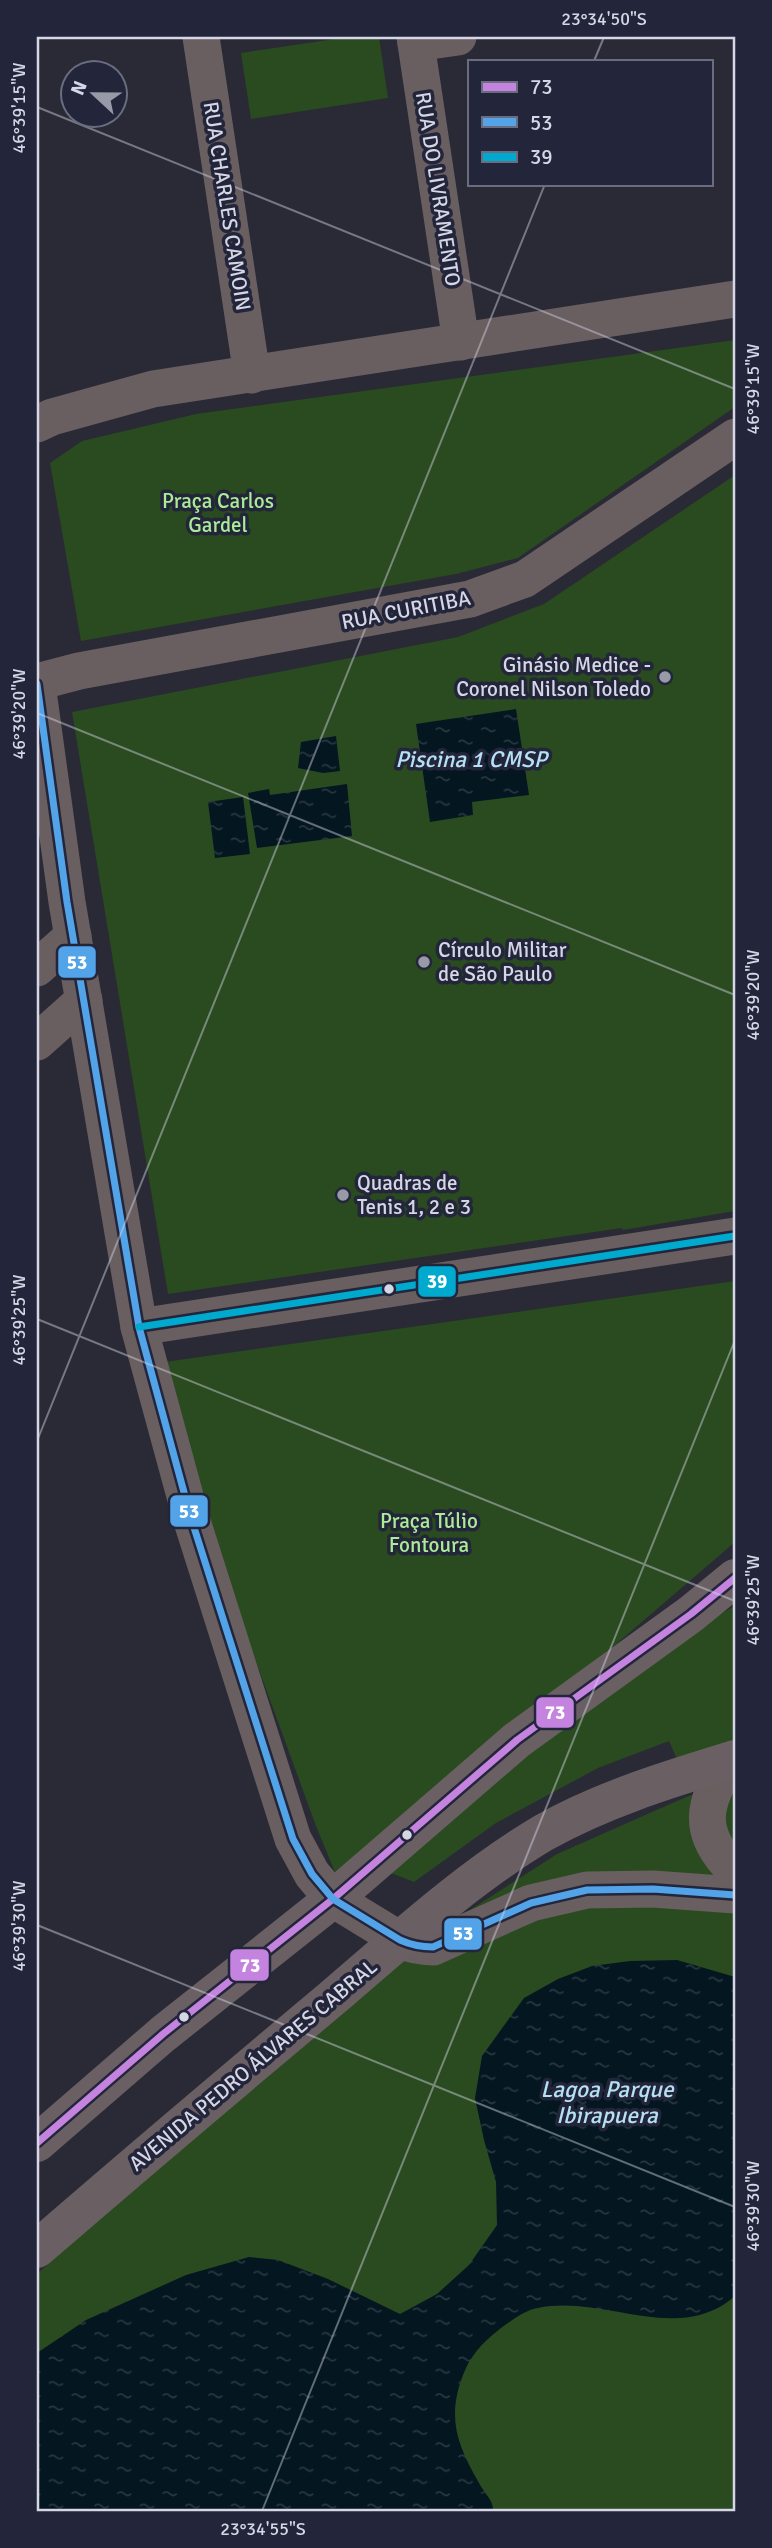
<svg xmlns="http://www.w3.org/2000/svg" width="772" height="2548" font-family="Signika,sans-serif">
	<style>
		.park { fill: #2a4a1f }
		.water { fill: url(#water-ripples) }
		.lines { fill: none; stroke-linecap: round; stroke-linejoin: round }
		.minor { stroke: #695e60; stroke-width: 37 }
		.major { stroke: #6a6064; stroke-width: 38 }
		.bus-1-casing { stroke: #23253b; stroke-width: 12 }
		.bus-2-casing { stroke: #23253b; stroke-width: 12 }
		.bus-3-casing { stroke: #23253b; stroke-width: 12 }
		.bus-1 { stroke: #c483df; stroke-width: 7 }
		.bus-2 { stroke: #53a3e8; stroke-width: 7 }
		.bus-3 { stroke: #00a9ce; stroke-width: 7 }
		.ticks { fill: none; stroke: #d5d7e6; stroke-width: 2; stroke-opacity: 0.45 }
		.poi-dot { fill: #999aa8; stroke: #23253b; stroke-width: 2.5 }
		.bus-dot { fill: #d5d7e6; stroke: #23253b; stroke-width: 2.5 }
		.labels { text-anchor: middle; stroke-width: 7; stroke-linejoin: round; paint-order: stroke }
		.street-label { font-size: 21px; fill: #d5d7e6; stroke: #23253b }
		.park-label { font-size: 21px; fill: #aceb96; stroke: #23253b }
		.poi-label { font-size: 21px; fill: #d5d7e6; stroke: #23253b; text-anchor: start }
		.water-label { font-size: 23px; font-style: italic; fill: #b5e1f3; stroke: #23253b }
		.line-badge { stroke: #23253b; stroke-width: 2.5 }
		.badge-label { font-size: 19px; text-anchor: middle; font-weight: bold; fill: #fff }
		.neatline { fill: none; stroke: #d5d7e6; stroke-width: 2.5 }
		.ticks-label { font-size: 18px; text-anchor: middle; fill: #d5d7e6 }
	</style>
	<defs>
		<pattern id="water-ripples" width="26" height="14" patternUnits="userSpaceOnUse" patternTransform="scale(1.75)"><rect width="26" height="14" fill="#041620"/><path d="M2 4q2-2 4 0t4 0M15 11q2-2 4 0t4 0" fill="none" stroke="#283740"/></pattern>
	</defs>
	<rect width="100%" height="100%" fill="#292a35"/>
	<g class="park">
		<polygon points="348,37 379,37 388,98 251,119 241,53"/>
		<polygon points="735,340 735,407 518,558 456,574 81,641 50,463 82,441 196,414"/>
		<polygon points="735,475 735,1211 623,1230 622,1228 168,1294 72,712 458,637 544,604"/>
		<polygon points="735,1281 735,1542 339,1882 316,1826 205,1522 158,1363"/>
		<polygon points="735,1606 735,1752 681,1768 669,1741 598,1768 496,1823 414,1882 386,1871 521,1753 689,1630"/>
		<polygon points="735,1779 735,2511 37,2511 37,2274 420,1942 557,1854 686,1797"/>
	</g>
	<g class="water">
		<polygon points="516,709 529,795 472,802 473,815 430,822 416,724"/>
		<polygon points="336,736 340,771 323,773 298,768 301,742"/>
		<polygon points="347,784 352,836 257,848 248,793 269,789 270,795"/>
		<polygon points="243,797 250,854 215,858 208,802"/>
		<path d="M677 1960 735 1977V2296C678 2346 603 2294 538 2308 525 2310 512 2320 501 2328 487 2339 474 2351 466 2368 446 2413 455 2442 479 2483 484 2493 494 2501 493 2511H37V2353L86 2320 186 2275 249 2257 278 2260 328 2279 400 2314 437 2294 469 2265 497 2225 496 2182 484 2140 475 2098 482 2056 524 1998 558 1979 592 1966 630 1961Z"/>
	</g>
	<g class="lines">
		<g class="minor">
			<polyline points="201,37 252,375"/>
			<polyline points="415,37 461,342"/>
			<polyline points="416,43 458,37"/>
			<polyline points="37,424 52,417 153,389 735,299"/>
			<polyline points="37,682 79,671 470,599 525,579 735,437"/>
			<path d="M37 684 67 902 139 1327 191 1518 293 1839 312 1874 333 1899 400 1940C411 1945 421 1947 433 1947L531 1903 587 1890 653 1889 735 1895"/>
			<polyline points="37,968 73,936"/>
			<polyline points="37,1042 84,1000"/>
			<polyline points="139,1327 735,1236"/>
			<path d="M730 1761C702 1804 696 1833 735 1871"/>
		</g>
		<g class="major">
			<polyline points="37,2143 163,2034 333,1899 517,1740 691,1614 735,1578"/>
			<path d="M37 2249C134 2165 232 2082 331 1999 399 1941 466 1879 543 1833 603 1799 670 1779 735 1759"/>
		</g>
		<defs>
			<polyline id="bus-1" points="37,2143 163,2034 333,1899 517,1740 691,1614 735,1578"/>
			<path id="bus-2" d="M37 684 67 902 139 1327 191 1518 293 1839 312 1874 333 1899 400 1940C411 1945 421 1947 433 1947L531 1903 587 1890 653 1889 735 1895"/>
			<polyline id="bus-3" points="139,1327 735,1236"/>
		</defs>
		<use href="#bus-1" class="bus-1-casing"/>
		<use href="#bus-2" class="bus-2-casing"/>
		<use href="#bus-3" class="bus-3-casing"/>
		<use href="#bus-1" class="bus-1"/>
		<use href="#bus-2" class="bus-2"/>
		<use href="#bus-3" class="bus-3"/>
	</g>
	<path class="ticks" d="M594 61 604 37M37 107 735 389M37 713 735 995M37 1319 735 1601M37 1441 545 184M37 1925 735 2207M262 2511 735 1340"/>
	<g class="poi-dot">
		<circle cx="665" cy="677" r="7"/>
		<circle cx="424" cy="962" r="7"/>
		<circle cx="343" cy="1195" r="7"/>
	</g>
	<g class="bus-dot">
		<circle cx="389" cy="1289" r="6"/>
		<circle cx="407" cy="1835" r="6"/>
		<circle cx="184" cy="2017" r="6"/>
	</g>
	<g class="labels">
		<g class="street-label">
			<text transform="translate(438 189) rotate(81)" y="7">RUA DO LIVRAMENTO</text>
			<text transform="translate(227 206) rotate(81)" y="7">RUA CHARLES CAMOIN</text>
			<text transform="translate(406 610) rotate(-11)" y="7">RUA CURITIBA</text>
			<text transform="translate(253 2065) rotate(-40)" y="7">AVENIDA PEDRO ÁLVARES CABRAL</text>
		</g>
		<g class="park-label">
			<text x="218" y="508">Praça Carlos<tspan x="218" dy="24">Gardel</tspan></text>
			<text x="429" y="1528">Praça Túlio<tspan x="429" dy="24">Fontoura</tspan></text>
		</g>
		<g class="poi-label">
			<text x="651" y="672" text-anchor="end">Ginásio Medice -<tspan x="651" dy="24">Coronel Nilson Toledo</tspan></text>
			<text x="438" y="957">Círculo Militar<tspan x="438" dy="24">de São Paulo</tspan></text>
			<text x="357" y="1190">Quadras de<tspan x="357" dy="24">Tenis 1, 2 e 3</tspan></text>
		</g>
		<g class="water-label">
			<text x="471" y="767">Piscina 1 CMSP</text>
			<text x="607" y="2097">Lagoa Parque<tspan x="607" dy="26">Ibirapuera</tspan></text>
		</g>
	</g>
	<g class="line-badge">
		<rect x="57" y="945" width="40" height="34" rx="7" fill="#53a3e8"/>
		<rect x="417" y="1265" width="40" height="33" rx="7" fill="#00a9ce"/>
		<rect x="169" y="1494" width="40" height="34" rx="7" fill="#53a3e8"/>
		<rect x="535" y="1696" width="40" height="33" rx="7" fill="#c483df"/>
		<rect x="443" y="1917" width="40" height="34" rx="7" fill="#53a3e8"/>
		<rect x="229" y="1948" width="41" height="34" rx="7" fill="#c483df"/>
	</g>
	<g class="badge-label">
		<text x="77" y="969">53</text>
		<text x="437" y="1288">39</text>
		<text x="189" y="1518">53</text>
		<text x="555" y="1719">73</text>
		<text x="463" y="1940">53</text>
		<text x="250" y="1972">73</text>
	</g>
	<rect width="772" height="2548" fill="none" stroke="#23253b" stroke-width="77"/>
	<rect x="468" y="60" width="245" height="126" fill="#23253b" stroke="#6a6c7f" stroke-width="2"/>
	<rect x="482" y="82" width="35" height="10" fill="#c483df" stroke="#6a6c7f" stroke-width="2"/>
	<text x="530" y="94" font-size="21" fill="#d5d7e6">73</text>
	<rect x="482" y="117" width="35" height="10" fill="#53a3e8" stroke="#6a6c7f" stroke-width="2"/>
	<text x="530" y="130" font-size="21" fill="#d5d7e6">53</text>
	<rect x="482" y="152" width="35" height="10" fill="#00a9ce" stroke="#6a6c7f" stroke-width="2"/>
	<text x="530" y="164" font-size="21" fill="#d5d7e6">39</text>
	<g transform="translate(94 94) rotate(292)"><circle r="33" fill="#23253b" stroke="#6a6c7f" stroke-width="2"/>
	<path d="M0-5L12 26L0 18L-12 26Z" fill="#999aa8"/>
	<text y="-10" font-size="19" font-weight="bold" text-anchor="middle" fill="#d5d7e6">N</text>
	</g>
	<rect x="38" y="38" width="696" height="2472" class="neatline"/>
	<g class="ticks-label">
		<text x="604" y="25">23°34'50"S</text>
		<text transform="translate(19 108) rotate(-90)" y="6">46°39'15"W</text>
		<text transform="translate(753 389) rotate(-90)" y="6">46°39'15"W</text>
		<text transform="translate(19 714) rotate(-90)" y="6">46°39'20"W</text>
		<text transform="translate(753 995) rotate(-90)" y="6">46°39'20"W</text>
		<text transform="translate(19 1320) rotate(-90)" y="6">46°39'25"W</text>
		<text transform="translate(753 1600) rotate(-90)" y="6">46°39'25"W</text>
		<text transform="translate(19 1926) rotate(-90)" y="6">46°39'30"W</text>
		<text transform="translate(753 2206) rotate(-90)" y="6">46°39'30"W</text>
		<text x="263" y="2535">23°34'55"S</text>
	</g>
</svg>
